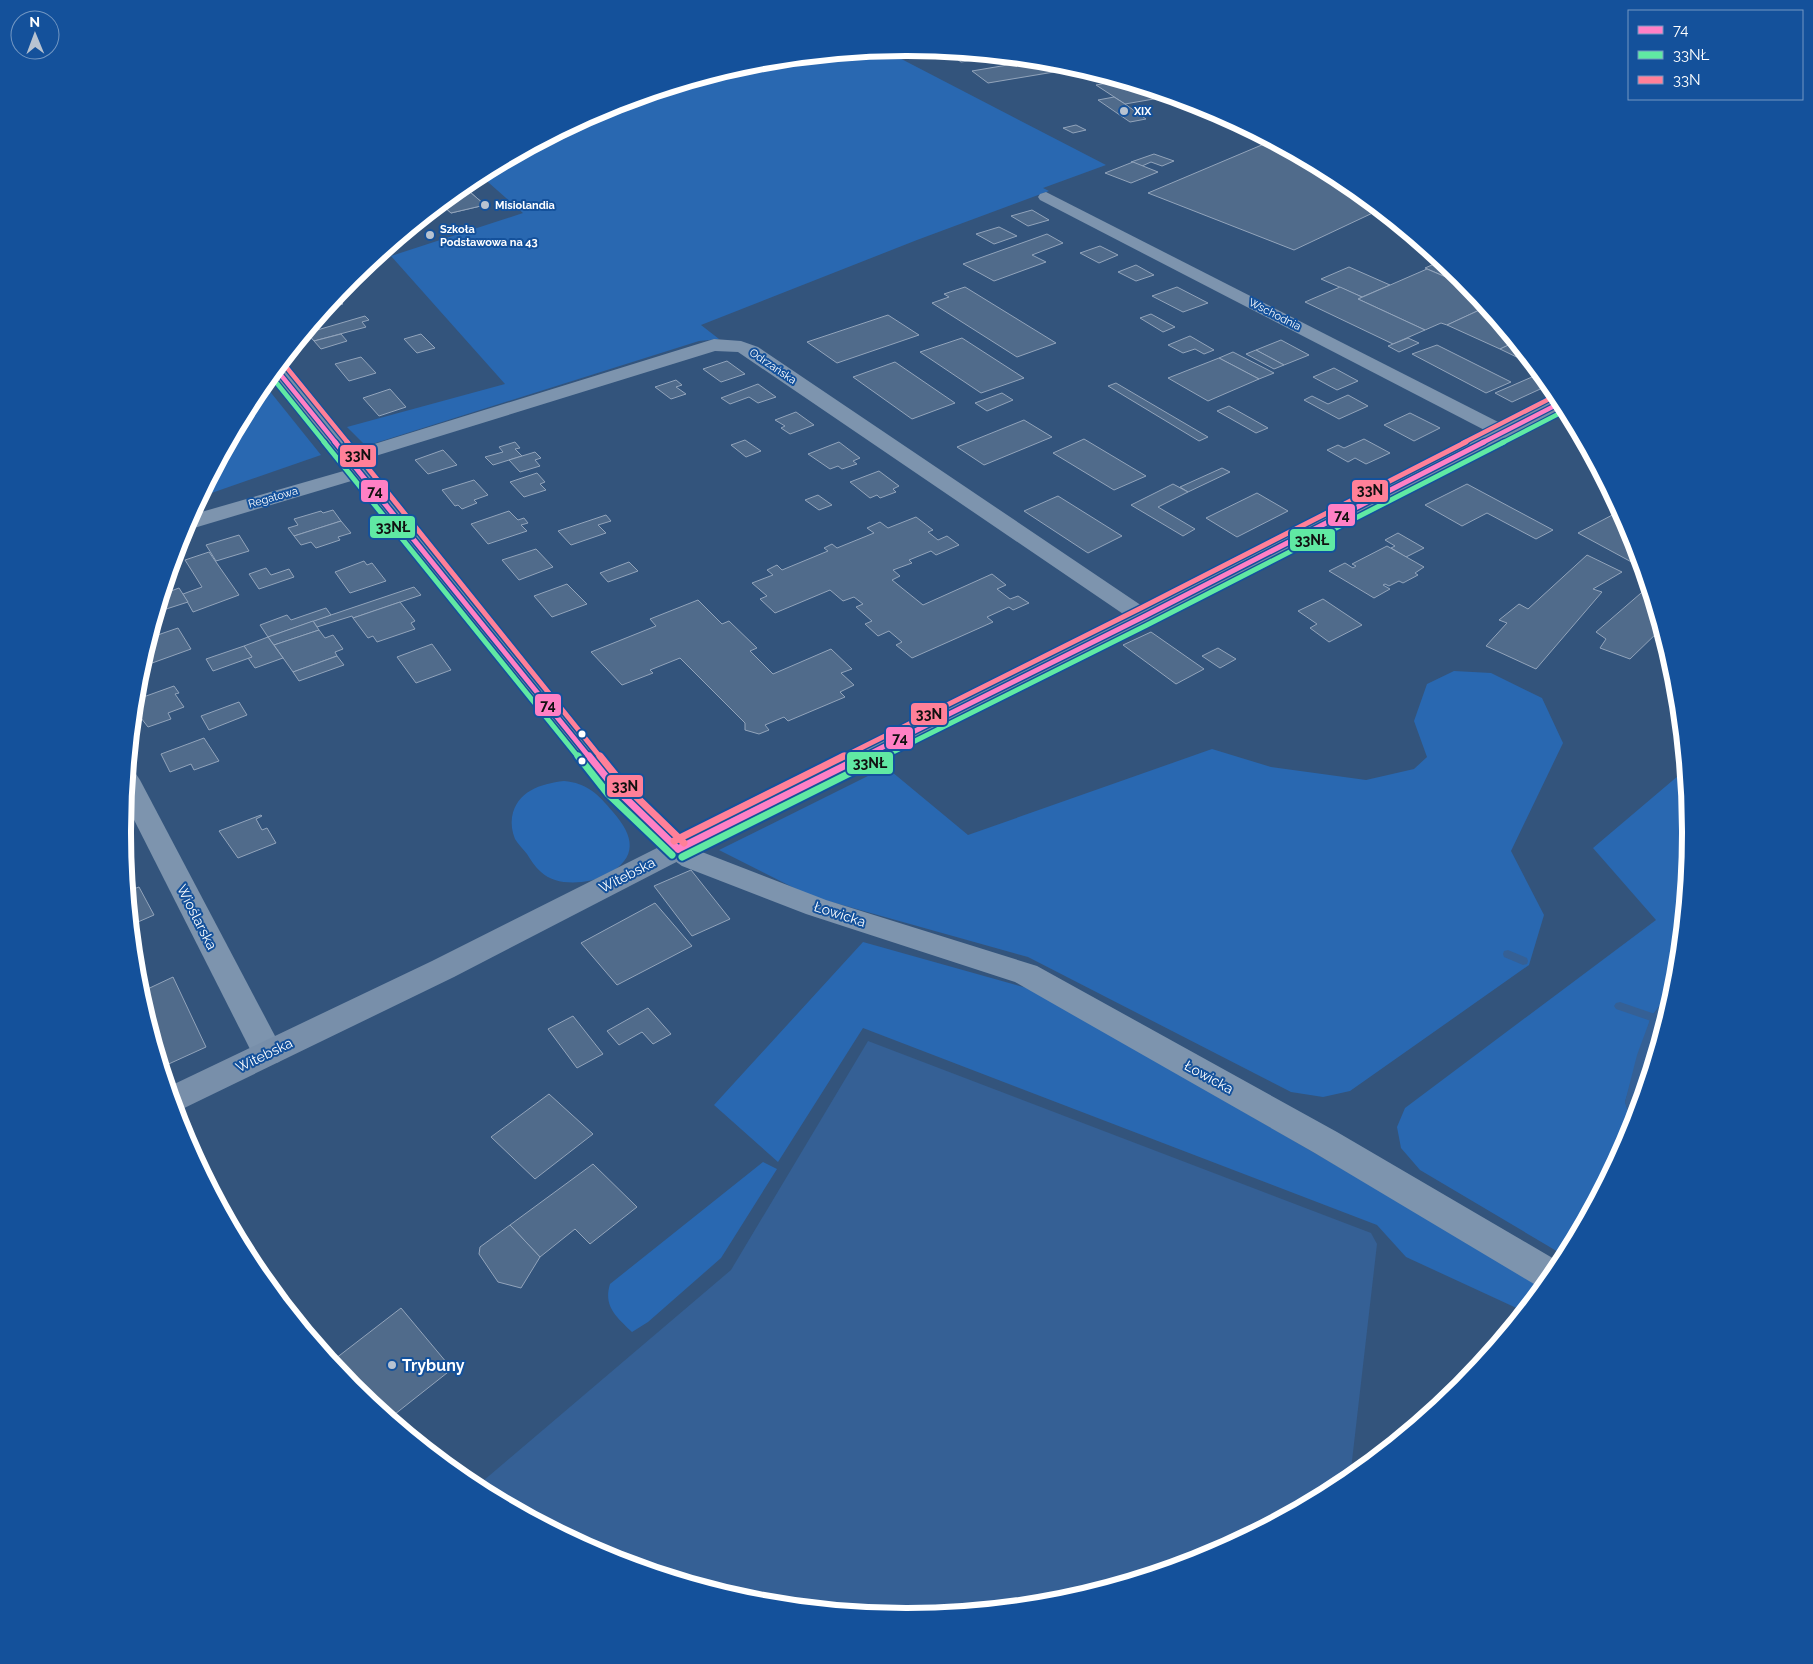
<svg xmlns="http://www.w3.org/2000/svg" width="1813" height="1664" font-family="Raleway,sans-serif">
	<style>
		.green { fill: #2968b1 }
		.water { fill: #356095 }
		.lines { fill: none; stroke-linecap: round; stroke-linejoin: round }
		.stream { fill: #356095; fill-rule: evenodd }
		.building { fill: #506b8b; stroke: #92a4bb }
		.street { fill: #7d94ae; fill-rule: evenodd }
		.secondary { fill: #788faa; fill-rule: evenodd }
		.bus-1-far2-casing { stroke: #14519b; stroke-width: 7 }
		.bus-1-far1-casing { stroke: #14519b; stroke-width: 8 }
		.bus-1-casing { stroke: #14519b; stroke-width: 11 }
		.bus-2-far2-casing { stroke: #14519b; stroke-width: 7 }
		.bus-2-far1-casing { stroke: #14519b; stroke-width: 8 }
		.bus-2-casing { stroke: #14519b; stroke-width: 11 }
		.bus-3-far2-casing { stroke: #14519b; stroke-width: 7 }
		.bus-3-far1-casing { stroke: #14519b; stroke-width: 8 }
		.bus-3-casing { stroke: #14519b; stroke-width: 11 }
		.bus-1-far2 { stroke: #ff80c5; stroke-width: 4.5 }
		.bus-1-far1 { stroke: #ff80c5; stroke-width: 5 }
		.bus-1 { stroke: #ff80c5; stroke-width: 7 }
		.bus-2-far2 { stroke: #60e9a3; stroke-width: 4.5 }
		.bus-2-far1 { stroke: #60e9a3; stroke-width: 5 }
		.bus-2 { stroke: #60e9a3; stroke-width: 7 }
		.bus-3-far2 { stroke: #ff8098; stroke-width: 4.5 }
		.bus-3-far1 { stroke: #ff8098; stroke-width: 5 }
		.bus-3 { stroke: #ff8098; stroke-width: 7 }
		.poi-dot { fill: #b8c3d1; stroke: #14519b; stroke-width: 2 }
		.bus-dot { fill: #fff; stroke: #14519b; stroke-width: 2 }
		.labels { text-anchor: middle; stroke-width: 4; stroke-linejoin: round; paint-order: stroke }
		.far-poi-label { font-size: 11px; font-weight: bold; fill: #fff; stroke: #14519b; text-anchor: start }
		.far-street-label { font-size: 11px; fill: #fff; stroke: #14519b }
		.street-label { font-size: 14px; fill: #fff; stroke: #14519b }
		.near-poi-label { font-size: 16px; font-weight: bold; fill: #fff; stroke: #14519b; text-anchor: start }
		.rim { fill: none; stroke: #fff; stroke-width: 6 }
		.line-badge { stroke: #14519b; stroke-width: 2 }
		.pale-badge-label { font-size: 14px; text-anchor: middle; font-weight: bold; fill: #111 }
	</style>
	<rect width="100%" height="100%" fill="#33547c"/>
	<g class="green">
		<polygon points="884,50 1106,165 1043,188 1049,191 917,240 701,325 719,339 699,341 366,446 347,427 505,384 391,256 523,213 480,175 607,107 754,63"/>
		<polygon points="264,384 321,455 200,497 254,396"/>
		<polygon points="1454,671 1491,673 1542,698 1563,743 1511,851 1544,915 1529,965 1350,1091 1323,1097 1291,1092 1028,957 810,896 719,850 886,767 968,835 1212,749 1271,767 1366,780 1414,769 1427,757 1414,721 1427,684"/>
		<polygon points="1685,770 1691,832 1676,985 1651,1017 1625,1102 1633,1127 1631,1132 1565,1256 1420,1170 1401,1148 1397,1127 1405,1108 1656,920 1593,848"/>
		<path d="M564 781C587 783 598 794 613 812 634 836 639 858 606 875 589 884 556 887 541 872 535 867 531 860 527 854 523 849 518 844 515 839 512 832 511 824 512 817 517 791 540 784 564 781Z"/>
		<polygon points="863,942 1034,990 1544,1286 1523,1311 1406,1257 1377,1225 863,1028 778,1162 714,1105"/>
		<path d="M763 1162 777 1169 721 1258 648 1322 632 1332C617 1317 603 1307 610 1284Z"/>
	</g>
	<g class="water">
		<polygon points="1675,988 1633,1127 1625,1102 1637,1055 1651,1017"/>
		<polygon points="868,1041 1371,1233 1377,1244 1350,1478 1342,1484 1206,1557 1059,1601 906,1616 753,1601 606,1557 476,1487 731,1270"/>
	</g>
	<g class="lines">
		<g class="stream">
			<polygon points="1508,950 1527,958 1528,961 1527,964 1523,965 1504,957 1503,954 1504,951"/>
			<polygon points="1620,1002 1655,1014 1657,1017 1655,1020 1651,1021 1616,1009 1614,1006 1616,1003"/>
		</g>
	</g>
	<g class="building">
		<polygon points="946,51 998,57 961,62"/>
		<polygon points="1037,60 1060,63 1078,68 988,83 972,71"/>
		<polygon points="1119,81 1171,96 1125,104 1096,85"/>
		<polygon points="1114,97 1125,104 1146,119 1130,122 1098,100"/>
		<polygon points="1076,125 1086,130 1073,133 1063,128"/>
		<polygon points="1270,141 1297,156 1264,144"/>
		<polygon points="1264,144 1297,156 1343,180 1379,210 1294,250 1148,193"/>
		<polygon points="1154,154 1174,161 1162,166 1151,162 1142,166 1131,162"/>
		<polygon points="1133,162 1158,172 1131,183 1105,173"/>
		<polygon points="463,186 485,205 451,213 441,204"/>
		<polygon points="463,186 485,205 451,213 441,204"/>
		<polygon points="1032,210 1049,220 1028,226 1011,216"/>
		<polygon points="999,227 1017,236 994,244 976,234"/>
		<polygon points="1047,234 1063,243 1032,255 1046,262 994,281 963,264"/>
		<polygon points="1100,246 1118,255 1099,263 1080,253"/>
		<polygon points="1441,261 1460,277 1453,280 1425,268"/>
		<polygon points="1136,265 1154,275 1136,281 1118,272"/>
		<polygon points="1349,267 1390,285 1362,297 1321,279"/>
		<polygon points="1427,269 1469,287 1482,302 1479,303 1486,307 1447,325 1441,323 1425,330 1358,299"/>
		<polygon points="965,287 1056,343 1017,357 932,303 949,297 944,294"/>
		<polygon points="1177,287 1208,303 1183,312 1152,296"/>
		<polygon points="1340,287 1362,297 1358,299 1425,330 1393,344 1305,302"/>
		<polygon points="335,298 337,298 343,304 326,309"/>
		<polygon points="1486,307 1515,342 1500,349 1447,325"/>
		<polygon points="1151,314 1175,327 1163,332 1140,318"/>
		<polygon points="888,315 919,335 837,363 807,342"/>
		<polygon points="365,316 369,320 362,322 366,327 314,341 307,333"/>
		<polygon points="341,334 347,341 321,349 314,341"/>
		<polygon points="421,334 435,348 417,353 404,339"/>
		<polygon points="1190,336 1214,350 1204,354 1195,349 1183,353 1168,345"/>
		<polygon points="962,338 1024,378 981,393 920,352"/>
		<polygon points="1408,338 1419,343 1399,352 1388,346"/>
		<polygon points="1281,340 1309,355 1284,365 1256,350"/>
		<polygon points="1515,342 1533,365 1500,349"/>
		<polygon points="1437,345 1511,382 1486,393 1412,354"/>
		<polygon points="1256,350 1284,365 1274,369 1246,354"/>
		<polygon points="1233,352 1274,373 1259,379 1219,358"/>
		<polygon points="361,357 376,373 349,381 335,364"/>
		<polygon points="1219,358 1259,379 1208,401 1168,378"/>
		<polygon points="727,361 745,374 721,382 703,369"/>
		<polygon points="895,362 955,403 912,419 853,377"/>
		<polygon points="1334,368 1358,381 1337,390 1313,377"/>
		<polygon points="1532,377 1549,385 1512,402 1495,393"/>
		<polygon points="676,380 682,385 676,387 686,394 671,399 655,387"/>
		<polygon points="1116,383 1208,437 1199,441 1108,386"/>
		<polygon points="758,384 776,397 758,403 749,397 730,404 721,398"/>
		<polygon points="390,389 406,407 379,416 363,398"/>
		<polygon points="1002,393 1013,400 987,411 975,403"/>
		<polygon points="1348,395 1368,406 1339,419 1304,400 1312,396 1328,404"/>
		<polygon points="1229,406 1268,428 1256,433 1217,411"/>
		<polygon points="796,412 814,425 790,434 781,428 785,426 775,420"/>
		<polygon points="1410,413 1440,428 1414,441 1384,425"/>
		<polygon points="1024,420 1052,437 984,465 957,447"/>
		<polygon points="1084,439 1146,476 1114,490 1053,453"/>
		<polygon points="1364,439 1390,453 1366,464 1355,458 1348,462 1327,450 1338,445 1344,448"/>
		<polygon points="745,440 761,451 746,457 731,445"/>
		<polygon points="515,442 520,448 515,449 522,456 493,465 485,457 503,452 499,447"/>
		<polygon points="839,442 860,458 853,461 857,464 842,469 838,466 830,469 808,454"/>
		<polygon points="443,450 457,465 428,474 415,460"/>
		<polygon points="535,452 541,458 535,460 540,466 520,472 509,460"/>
		<polygon points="1222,468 1230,472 1188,492 1180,487"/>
		<polygon points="879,471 899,486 893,489 896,492 880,498 877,495 870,498 850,482"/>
		<polygon points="537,473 545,482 540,484 546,490 524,497 510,482"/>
		<polygon points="474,480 488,495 474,500 477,503 462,509 458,505 455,506 442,490"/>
		<polygon points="1173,484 1188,492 1158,507 1195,529 1183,536 1131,505"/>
		<polygon points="1467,484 1553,530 1536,539 1487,513 1462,526 1425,505"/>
		<polygon points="1257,493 1288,511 1237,537 1206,518"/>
		<polygon points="818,495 832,505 819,510 805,500"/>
		<polygon points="1058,496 1122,536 1088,553 1024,511"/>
		<polygon points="333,510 341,521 294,536 288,528 298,525 294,519 321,511 323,513"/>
		<polygon points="509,511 518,520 524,518 528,523 521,525 527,531 488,544 471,524"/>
		<polygon points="1620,511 1631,532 1641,563 1637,565 1578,533"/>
		<polygon points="606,515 611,521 598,525 606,533 571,545 558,531"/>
		<polygon points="916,517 933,530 928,532 938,540 947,536 959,545 936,555 931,551 909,560 912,563 893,570 900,576 892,580 923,605 992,574 1006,585 997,589 1010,599 1018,596 1029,603 1013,610 1009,607 987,617 993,622 912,658 896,645 902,642 889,631 878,636 865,624 872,621 856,607 863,604 854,597 843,601 830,590 775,613 760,599 767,596 752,583 773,575 767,570 777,565 782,570 828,551 824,548 832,544 837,548 874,533 867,528 880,522 888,528"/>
		<polygon points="341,521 351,533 338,537 340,540 316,548 311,542 301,545 294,536"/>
		<polygon points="1398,533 1424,548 1406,557 1391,548 1395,546 1385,540"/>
		<polygon points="239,535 249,551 216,561 206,545"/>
		<polygon points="1387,546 1424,567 1415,573 1418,575 1403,583 1399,581 1389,586 1385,584 1383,585 1390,589 1374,598 1329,571 1345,563 1353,568 1356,566 1352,564"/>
		<polygon points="536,549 553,567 519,580 502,560"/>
		<polygon points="209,552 239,595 193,612 183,594 202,587 185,560"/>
		<polygon points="1587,555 1622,572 1593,589 1602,592 1536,669 1486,646 1507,623 1499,620 1519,604 1528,609"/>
		<polygon points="364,561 367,565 372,563 386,581 350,593 335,572"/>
		<polygon points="629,562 638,571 608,582 600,573"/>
		<polygon points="266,568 271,575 289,569 294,577 259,589 249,574"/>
		<polygon points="567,584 587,604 552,617 534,596"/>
		<polygon points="414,587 421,595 353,618 352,616 317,627 313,621"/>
		<polygon points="1648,587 1661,629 1630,659 1600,648 1606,639 1596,632"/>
		<polygon points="179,588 188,602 157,612 163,594"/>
		<polygon points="1323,599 1362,625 1329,642 1310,628 1317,624 1298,611"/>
		<polygon points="698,600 722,624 729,621 757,648 750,651 773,674 831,649 852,669 841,673 854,685 840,692 845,697 788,721 784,717 765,725 769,730 759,734 745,730 745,723 680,658 650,670 653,673 622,685 591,652 656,626 650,619"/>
		<polygon points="400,602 415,621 411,623 415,629 377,642 373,636 368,638 353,618"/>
		<polygon points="326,608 331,615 268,637 260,625 287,615 291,620"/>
		<polygon points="313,621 319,630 274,645 268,637"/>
		<polygon points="178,628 191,649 141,667 149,638"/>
		<polygon points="319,630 325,638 333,635 343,649 335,652 337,656 293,672 274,645"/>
		<polygon points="1151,632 1204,669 1176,684 1123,645"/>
		<polygon points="268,637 283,658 255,668 248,658 252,657 244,646"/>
		<polygon points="432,644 451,670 416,683 397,657"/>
		<polygon points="244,646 252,657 213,671 206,659"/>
		<polygon points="1218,648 1236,659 1220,668 1202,656"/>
		<polygon points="337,656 344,665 299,681 293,672"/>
		<polygon points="174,686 179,693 175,694 184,707 168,713 171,719 148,727 134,709 135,700"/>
		<polygon points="239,702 247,715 209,730 201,716"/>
		<polygon points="204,738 219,761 194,770 191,764 170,772 161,754"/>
		<polygon points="261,815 262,816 256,819 262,830 267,828 276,843 238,858 219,831"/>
		<polygon points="691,870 730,919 692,936 654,886"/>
		<polygon points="139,887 154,915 131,925 128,891"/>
		<polygon points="655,903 692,946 617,985 581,943"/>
		<polygon points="173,977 206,1047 162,1067 139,993"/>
		<polygon points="648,1008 671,1034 653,1044 642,1032 619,1045 607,1031"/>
		<polygon points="573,1016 603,1054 577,1068 548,1029"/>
		<polygon points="549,1094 593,1134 535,1179 491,1137"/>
		<polygon points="593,1164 637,1207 590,1244 575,1229 540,1257 510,1225"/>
		<polygon points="510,1225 540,1257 521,1288 498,1282 479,1254 480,1247"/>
		<polygon points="401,1308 452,1369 390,1418 352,1387 331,1362"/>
	</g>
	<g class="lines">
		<g class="street">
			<polygon points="1046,192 1510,428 1513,432 1510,436 1503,438 1496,436 1040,200 1038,197 1040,194"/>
			<polygon points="714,339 741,341 758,347 1151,612 1155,617 1151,622 1143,624 1135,622 738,352 715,351 356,462 349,464 342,462 339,458 342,454"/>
			<polygon points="361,466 368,468 372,472 368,476 194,528 183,529 191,515"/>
			<polygon points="128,771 136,774 140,780 284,1053 279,1062 268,1065 257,1062 252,1053 125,802"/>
			<polygon points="678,839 688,842 702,852 826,900 1037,966 1337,1132 1561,1263 1542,1288 1539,1287 1313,1152 1015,982 806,914 682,866 668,856 664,849 668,842"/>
		</g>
		<polygon class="secondary" points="280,364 283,365 624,782 681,836 1135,612 1555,398 1559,397 1565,408 1151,622 688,856 454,977 176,1112 168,1087 432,961 659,847 606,794 271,376"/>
		<defs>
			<g id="bus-1-far2">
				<polyline points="276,369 336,443"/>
				<polyline points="1482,443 1562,402"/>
			</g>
			<g id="bus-1-far1">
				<polyline points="335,442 590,758"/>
				<polyline points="861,758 1143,617 1484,442"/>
			</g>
			<g id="bus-1">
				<polyline points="589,756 615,788 678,849"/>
				<polyline points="678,849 864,756"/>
			</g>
			<g id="bus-2-far2">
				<polyline points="271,376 325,443"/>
				<polyline points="1502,443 1566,410"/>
			</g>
			<g id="bus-2-far1">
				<polyline points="324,442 579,758"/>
				<polyline points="881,758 1147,625 1504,442"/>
			</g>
			<g id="bus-2">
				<polyline points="578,756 608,794 672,855"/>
				<polyline points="682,857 884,756"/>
			</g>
			<g id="bus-3-far2">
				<polyline points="283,363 348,443"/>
				<polyline points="1463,443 1557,395"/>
			</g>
			<g id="bus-3-far1">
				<polyline points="347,442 601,758"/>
				<polyline points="841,758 1139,609 1466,442"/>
			</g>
			<g id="bus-3">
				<polyline points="600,756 621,782 684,843"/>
				<polyline points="674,841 844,756"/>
			</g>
		</defs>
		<use href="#bus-1-far2" class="bus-1-far2-casing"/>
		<use href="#bus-1-far1" class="bus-1-far1-casing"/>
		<use href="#bus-1" class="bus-1-casing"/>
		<use href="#bus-2-far2" class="bus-2-far2-casing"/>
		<use href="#bus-2-far1" class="bus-2-far1-casing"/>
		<use href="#bus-2" class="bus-2-casing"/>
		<use href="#bus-3-far2" class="bus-3-far2-casing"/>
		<use href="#bus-3-far1" class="bus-3-far1-casing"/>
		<use href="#bus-3" class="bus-3-casing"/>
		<use href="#bus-1-far2" class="bus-1-far2"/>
		<use href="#bus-1-far1" class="bus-1-far1"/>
		<use href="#bus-1" class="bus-1"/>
		<use href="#bus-2-far2" class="bus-2-far2"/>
		<use href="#bus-2-far1" class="bus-2-far1"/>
		<use href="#bus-2" class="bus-2"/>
		<use href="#bus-3-far2" class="bus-3-far2"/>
		<use href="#bus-3-far1" class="bus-3-far1"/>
		<use href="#bus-3" class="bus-3"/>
	</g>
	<g class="poi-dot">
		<circle cx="1124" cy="111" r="5"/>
		<circle cx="485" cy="205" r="5"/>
		<circle cx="430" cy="235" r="5"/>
		<circle cx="392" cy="1365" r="5"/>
	</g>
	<g class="bus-dot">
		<circle cx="582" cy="734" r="4.5"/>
		<circle cx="582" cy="761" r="4.5"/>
	</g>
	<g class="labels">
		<g class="far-poi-label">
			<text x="1134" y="115">XIX</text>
			<text x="495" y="209">Misiolandia</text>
			<text x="440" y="233">Szkoła<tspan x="440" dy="13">Podstawowa na 43</tspan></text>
		</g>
		<g class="far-street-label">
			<text transform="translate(1275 314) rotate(27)" y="4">Wschodnia</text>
			<text transform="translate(773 366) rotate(34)" y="4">Odrzańska</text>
			<text transform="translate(273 497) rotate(-16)" y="4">Regatowa</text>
		</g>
		<g class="street-label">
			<text transform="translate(627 875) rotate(-27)" y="5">Witebska</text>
			<text transform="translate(840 914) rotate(18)" y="5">Łowicka</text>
			<text transform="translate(197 917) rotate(63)" y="5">Wioślarska</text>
			<text transform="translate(264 1055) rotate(-26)" y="5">Witebska</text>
			<text transform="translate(1209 1077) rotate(29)" y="5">Łowicka</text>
		</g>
		<g class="near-poi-label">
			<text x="402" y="1371">Trybuny</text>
		</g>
	</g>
	<path d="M0 0H1813V1664H0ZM906 56H907A775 775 0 0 1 1682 831V833A775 775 0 0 1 907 1608H906A775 775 0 0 1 131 833V831A775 775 0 0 1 906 56Z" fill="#14519b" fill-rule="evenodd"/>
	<path class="rim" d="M906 56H907A775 775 0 0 1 1682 831V833A775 775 0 0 1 907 1608H906A775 775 0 0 1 131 833V831A775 775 0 0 1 906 56Z"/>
	<g class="line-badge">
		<rect x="339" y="444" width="38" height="24" rx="5" fill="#ff8098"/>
		<rect x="1351" y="479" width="38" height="24" rx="5" fill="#ff8098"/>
		<rect x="360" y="479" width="29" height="24" rx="5" fill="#ff80c5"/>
		<rect x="1327" y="503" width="29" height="24" rx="5" fill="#ff80c5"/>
		<rect x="369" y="515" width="47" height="24" rx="5" fill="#60e9a3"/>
		<rect x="1289" y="528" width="47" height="24" rx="5" fill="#60e9a3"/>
		<rect x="534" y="693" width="28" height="24" rx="5" fill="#ff80c5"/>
		<rect x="910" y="702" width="38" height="24" rx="5" fill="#ff8098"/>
		<rect x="885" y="726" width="29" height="24" rx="5" fill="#ff80c5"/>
		<rect x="846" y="751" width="48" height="24" rx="5" fill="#60e9a3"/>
		<rect x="606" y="774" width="38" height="24" rx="5" fill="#ff8098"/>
	</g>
	<g class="pale-badge-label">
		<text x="358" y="460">33N</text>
		<text x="1370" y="495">33N</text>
		<text x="375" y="496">74</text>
		<text x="1342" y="520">74</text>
		<text x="393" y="532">33NŁ</text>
		<text x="1312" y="545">33NŁ</text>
		<text x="548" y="710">74</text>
		<text x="929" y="719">33N</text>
		<text x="900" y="743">74</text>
		<text x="870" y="768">33NŁ</text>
		<text x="625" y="791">33N</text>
	</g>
	<rect x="1628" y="10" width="175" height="90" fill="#14519b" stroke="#7297c3"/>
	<rect x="1638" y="26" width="25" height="8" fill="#ff80c5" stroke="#7297c3"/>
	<text x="1673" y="35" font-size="15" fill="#ffffff">74</text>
	<rect x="1638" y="51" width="25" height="8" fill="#60e9a3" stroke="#7297c3"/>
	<text x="1673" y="60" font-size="15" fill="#ffffff">33NŁ</text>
	<rect x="1638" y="76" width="25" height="8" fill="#ff8098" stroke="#7297c3"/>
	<text x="1673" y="85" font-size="15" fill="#ffffff">33N</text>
	<g transform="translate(35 35) rotate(359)"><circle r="24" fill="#14519b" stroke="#7297c3"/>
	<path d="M0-4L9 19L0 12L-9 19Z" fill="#b8c3d1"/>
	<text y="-8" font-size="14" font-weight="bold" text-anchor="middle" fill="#ffffff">N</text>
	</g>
</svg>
